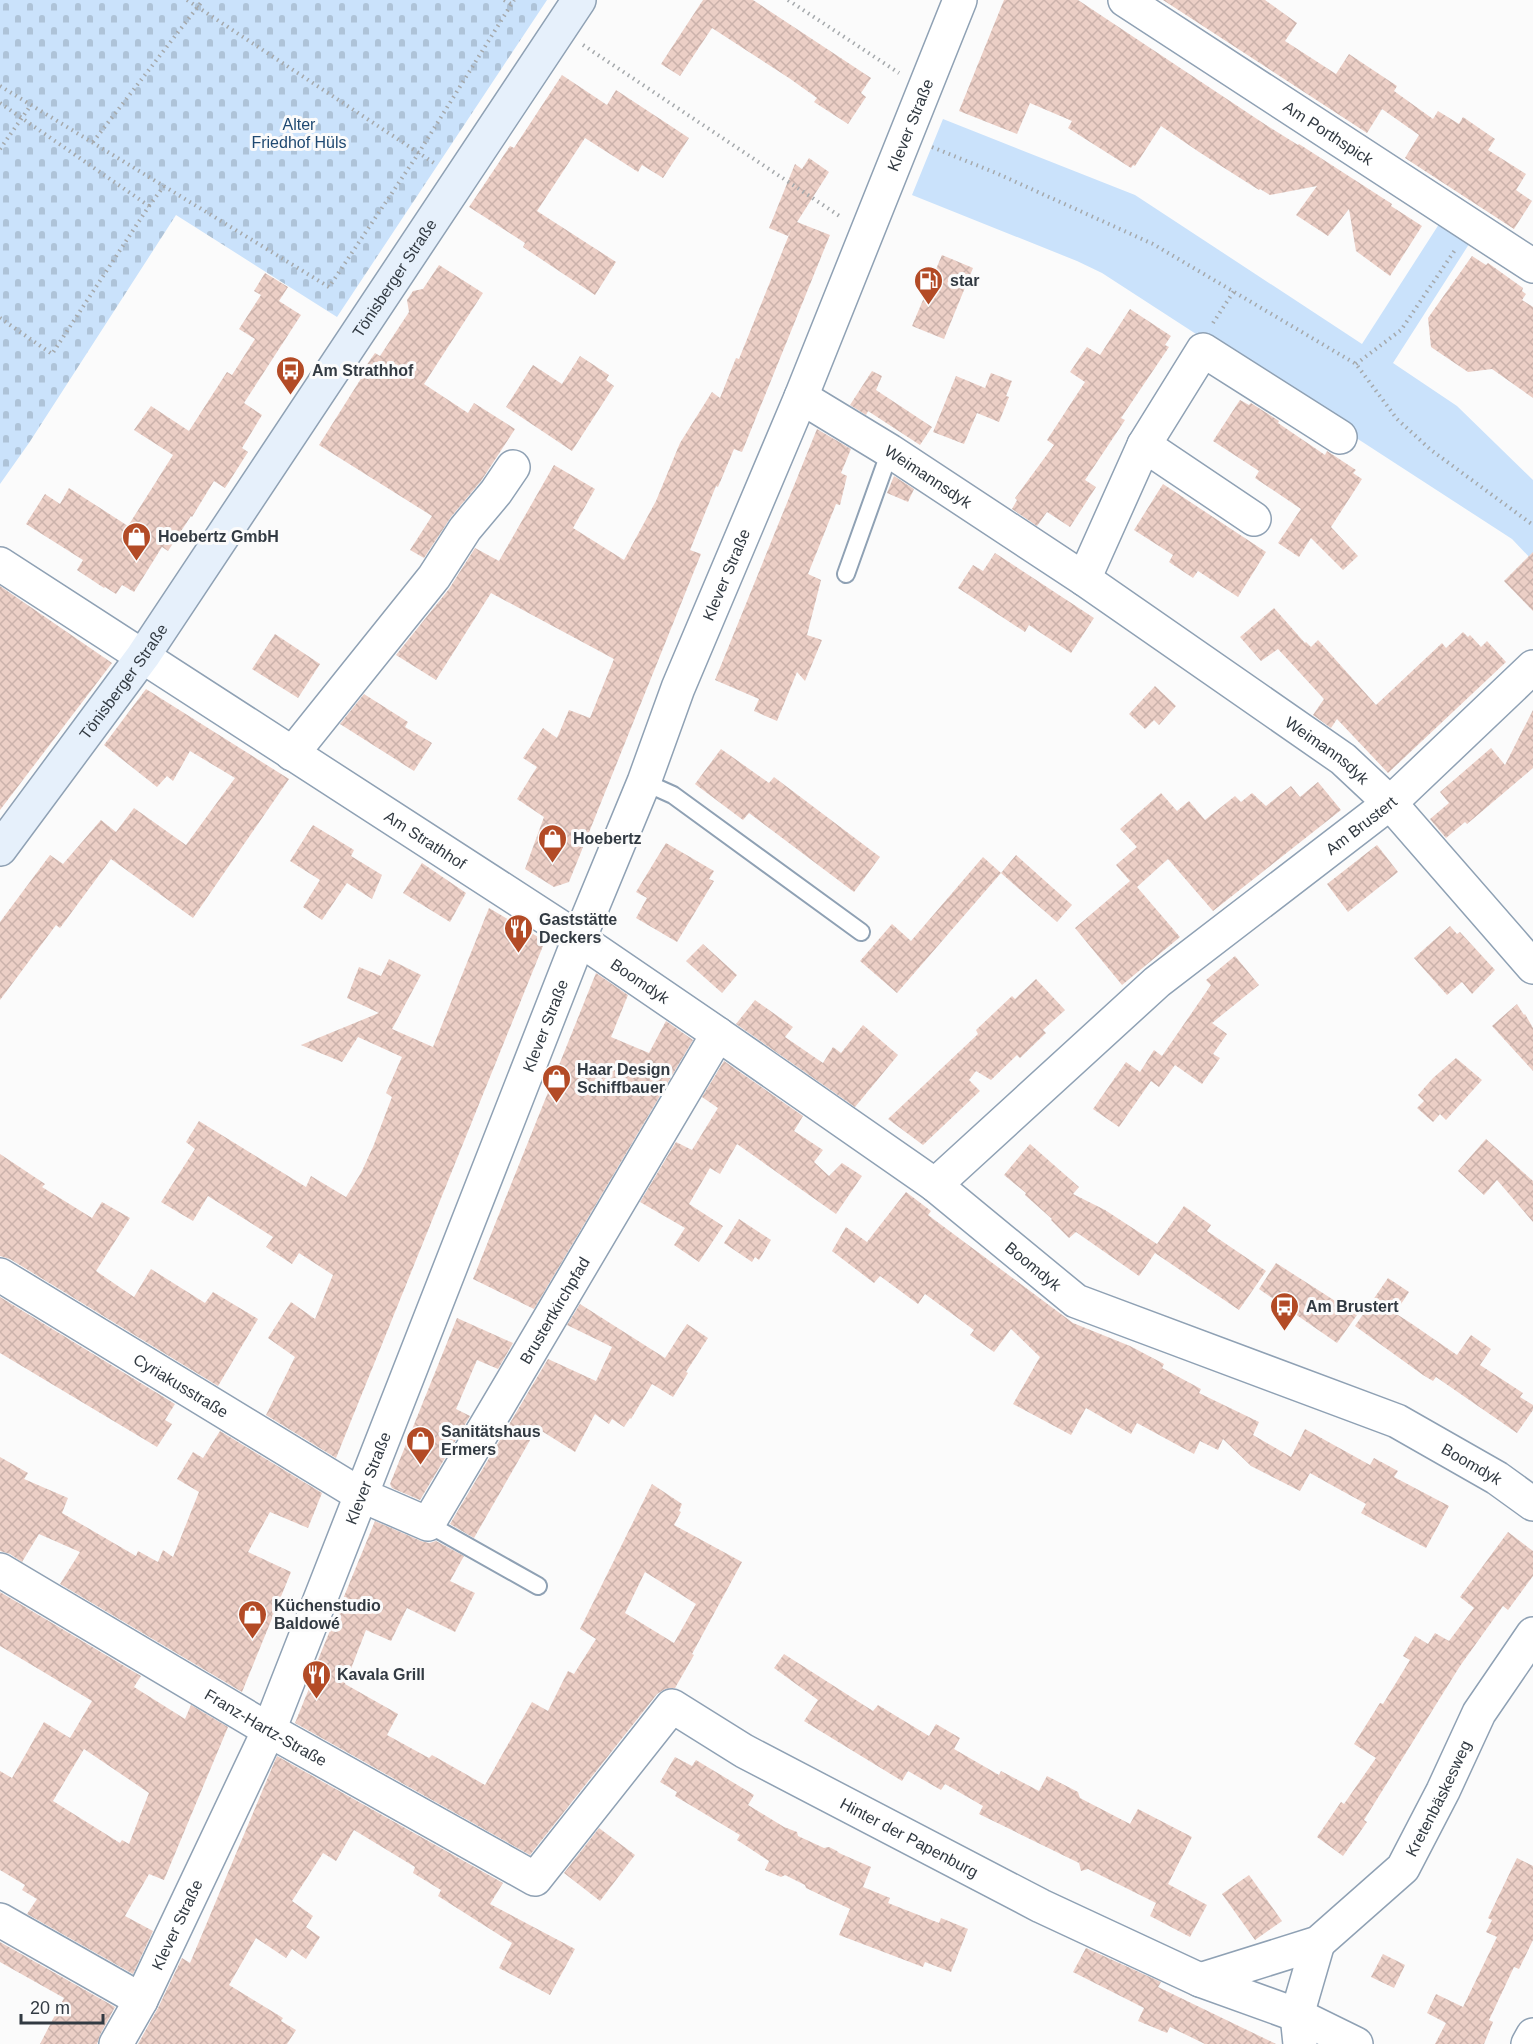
<svg xmlns="http://www.w3.org/2000/svg" width="1533" height="2044" font-family="Arial,sans-serif">
	<style>
		.green { fill: #cae2fb }
		.cemetery { fill: url(#cemetery-stones) }
		.building { fill: url(#building-cross-hatch); fill-rule: evenodd }
		.lines { fill: none; stroke-linecap: round; stroke-linejoin: round }
		.lane-casing { stroke: #8fa1b4; stroke-width: 20 }
		.street-casing { stroke: #8fa1b4; stroke-width: 36 }
		.secondary-casing { stroke: #8fa1b4; stroke-width: 36 }
		.path { stroke: #a5a9ac; stroke-width: 4; stroke-dasharray: 1.5 4.5; stroke-linecap: butt }
		.lane { stroke: #fff; stroke-width: 16 }
		.street { stroke: #fff; stroke-width: 33 }
		.secondary { stroke: #e6f0fb; stroke-width: 33 }
		.labels { text-anchor: middle; stroke-width: 6; stroke-linejoin: round; paint-order: stroke }
		.park-label { font-size: 16px; fill: #1f4971; stroke: #fbfbfb }
		.street-label { font-size: 16px; fill: #323a42; stroke: #fbfbfb }
		.poi-label { font-size: 16px; font-weight: bold; fill: #323a42; stroke: #fbfbfb; text-anchor: start }
	</style>
	<defs>
		<pattern id="cemetery-stones" width="16" height="16" patternUnits="userSpaceOnUse" patternTransform="scale(1.5)"><rect width="16" height="16" fill="#cae2fb"/><path d="M2 7V4a2 2 0 0 1 4 0v3zM10 15v-3a2 2 0 0 1 4 0v3z" fill="#aec3d8"/></pattern>
		<pattern id="building-cross-hatch" width="8" height="8" patternUnits="userSpaceOnUse" patternTransform="scale(1.5)"><rect width="8" height="8" fill="#eccfc6"/><path d="M0 0l8 8M0 8l8-8" fill="none" stroke="#cbb2ab"/></pattern>
	</defs>
	<rect width="100%" height="100%" fill="#fbfbfb"/>
	<polygon class="green" points="943,119 1135,195 1362,344 1441,221 1471,241 1393,363 1457,406 1533,480 1533,561 1512,539 1102,273 1077,261 912,195"/>
	<polygon class="cemetery" points="0,0 547,0 337,317 176,215 29,443 0,484"/>
	<g class="building">
		<polygon points="703,0 753,0 871,78 861,93 866,97 848,124 814,102 817,98 789,78 712,28 680,76 661,64"/>
		<polygon points="1004,0 1078,0 1266,125 1298,145 1299,144 1392,204 1391,206 1422,226 1390,276 1356,251 1349,209 1328,236 1296,215 1317,186 1270,195 1260,189 1259,190 1199,152 1161,126 1135,166 1133,165 1131,168 1068,128 1072,121 1030,103 1017,134 959,111"/>
		<polygon points="1163,0 1265,0 1297,23 1285,41 1336,74 1349,54 1397,86 1394,91 1433,119 1438,111 1459,124 1463,117 1495,139 1488,150 1526,174 1516,190 1532,201 1514,229 1405,158 1419,135 1382,109 1367,133"/>
		<polygon points="562,75 607,105 616,90 689,138 663,178 642,165 638,172 585,138 537,211 616,262 595,295 523,247 525,243 469,207 510,146 514,148"/>
		<polygon points="809,158 829,172 797,222 830,235 742,452 734,449 718,487 716,486 690,550 701,554 569,882 554,887 525,869 544,817 517,799 537,767 523,758 543,728 557,738 569,710 590,718 614,659 491,593 436,680 396,655 449,589 475,548 499,561 554,465 595,489 573,528 624,560 656,501 680,443 712,392 720,398 736,358 739,359 791,230 788,236 769,228 795,164 802,169"/>
		<polygon points="942,255 973,268 944,339 912,326"/>
		<polygon points="1472,256 1486,265 1488,263 1523,288 1522,291 1526,294 1522,300 1533,307 1533,398 1492,369 1468,372 1431,347 1428,318"/>
		<polygon points="439,265 483,293 424,384 468,413 474,403 515,429 481,481 451,517 424,558 410,550 432,516 319,445 362,377 359,376 375,353 380,356 409,312 407,300 413,291 423,289"/>
		<polygon points="265,273 288,287 279,301 301,315 244,403 262,415 242,448 248,452 225,488 214,481 192,517 191,516 168,551 162,547 134,592 122,585 116,594 105,587 104,588 77,570 83,560 26,524 45,494 60,504 69,488 128,526 173,455 134,430 151,406 189,431 227,372 232,375 255,339 239,329 261,295 254,291"/>
		<polygon points="1130,309 1171,336 1165,345 1169,347 1121,418 1125,420 1085,480 1096,487 1070,527 1047,512 1037,526 1012,509 1017,500 1015,498 1054,445 1047,440 1085,382 1070,372 1087,347 1100,355"/>
		<polygon points="580,356 609,375 606,380 614,386 572,451 506,407 533,365 562,384"/>
		<polygon points="872,371 882,376 876,390 932,427 920,445 868,411 866,415 850,405"/>
		<polygon points="991,373 1012,381 1006,396 1009,397 999,422 977,413 964,444 933,432 956,376 985,388"/>
		<polygon points="1240,400 1249,405 1251,403 1279,421 1278,423 1325,455 1327,451 1356,470 1353,473 1362,479 1331,527 1358,556 1343,570 1311,538 1299,557 1278,543 1301,509 1255,478 1259,471 1213,441"/>
		<polygon points="817,429 851,449 841,473 847,476 840,505 836,504 808,574 821,580 807,635 822,640 805,681 797,672 777,721 754,711 759,699 715,680"/>
		<polygon points="894,476 914,489 908,502 887,493"/>
		<polygon points="1163,484 1266,552 1238,597 1198,571 1193,578 1169,562 1173,555 1134,530"/>
		<polygon points="1533,552 1533,611 1504,581"/>
		<polygon points="995,553 1094,618 1071,653 1029,625 1025,632 958,588 973,565 983,571"/>
		<polygon points="0,586 112,663 0,810"/>
		<polygon points="1274,608 1305,643 1306,642 1311,647 1318,640 1376,705 1442,643 1446,648 1463,632 1468,637 1470,635 1481,647 1487,641 1506,662 1388,773 1337,719 1331,728 1313,715 1324,699 1278,649 1261,661 1240,637"/>
		<polygon points="275,634 320,664 298,698 252,669"/>
		<polygon points="1155,686 1176,706 1159,725 1154,720 1145,729 1129,714"/>
		<polygon points="146,689 289,779 193,918 111,859 60,928 56,925 0,1000 0,922 50,855 63,864 101,820 116,832 134,808 186,845 235,778 190,751 173,781 167,776 157,787 104,745"/>
		<polygon points="364,694 408,722 405,727 432,743 414,771 340,724"/>
		<polygon points="1533,710 1533,768 1467,824 1465,822 1446,838 1430,819 1449,803 1440,792 1491,748 1505,765"/>
		<polygon points="721,749 769,783 774,777 880,857 854,892 749,813 743,820 695,784"/>
		<polygon points="1318,782 1341,810 1213,911 1168,859 1137,887 1180,937 1122,985 1075,928 1130,881 1116,865 1137,847 1120,829 1161,793 1177,811 1189,801 1205,820 1235,796 1241,802 1252,793 1266,806 1291,786 1300,797"/>
		<polygon points="313,825 354,850 351,856 382,875 372,899 347,883 322,920 303,907 320,880 290,861"/>
		<polygon points="666,843 714,871 709,879 714,881 677,942 636,918 647,898 636,892"/>
		<polygon points="1377,845 1398,872 1348,912 1327,884"/>
		<polygon points="1016,855 1072,905 1057,922 1001,873"/>
		<polygon points="983,857 1001,873 897,993 860,961 892,924 911,941"/>
		<polygon points="422,863 466,893 450,922 403,893"/>
		<polygon points="489,908 545,941 336,1458 266,1415 295,1357 268,1338 291,1302 315,1319 333,1275 299,1253 292,1264 266,1247 273,1237 208,1196 193,1221 161,1202 195,1149 186,1142 199,1121 306,1187 311,1176 346,1197 361,1173 373,1147 392,1097 386,1093 402,1057 358,1037 342,1062 301,1045 379,1013 347,998 359,967 381,976 389,959 421,975 392,1029 433,1047"/>
		<polygon points="1450,926 1457,934 1460,932 1495,970 1472,994 1462,982 1447,995 1414,958"/>
		<polygon points="703,944 737,975 722,993 686,961"/>
		<polygon points="1235,956 1259,985 1212,1023 1227,1034 1213,1054 1220,1058 1202,1084 1175,1065 1159,1087 1151,1081 1119,1127 1093,1109 1126,1062 1140,1072 1154,1050 1162,1056 1211,985 1206,980"/>
		<polygon points="596,973 628,995 611,1037 649,1053 666,1021 693,1040 534,1309 473,1279"/>
		<polygon points="1036,979 1065,1010 1043,1030 1046,1033 1020,1058 1017,1055 991,1080 976,1071 969,1080 980,1091 923,1145 888,1119 978,1034 976,1030 1012,996 1015,999"/>
		<polygon points="755,1000 793,1027 785,1037 823,1063 833,1047 841,1053 863,1025 898,1055 855,1107 736,1024"/>
		<polygon points="1517,1004 1524,1015 1525,1014 1533,1028 1533,1071 1492,1026"/>
		<polygon points="1456,1058 1482,1080 1446,1120 1440,1114 1433,1122 1417,1108 1424,1101 1418,1095 1433,1078"/>
		<polygon points="724,1061 803,1116 794,1131 823,1150 814,1162 829,1176 842,1163 862,1176 836,1214 737,1144 720,1174 710,1168 689,1204 723,1226 699,1262 674,1245 685,1228 640,1202 676,1142 692,1150 718,1108 702,1097"/>
		<polygon points="1486,1139 1533,1181 1533,1222 1497,1180 1484,1195 1458,1171"/>
		<polygon points="1030,1144 1079,1187 1073,1194 1105,1210 1157,1244 1184,1206 1211,1225 1207,1231 1266,1271 1239,1310 1155,1253 1139,1276 1076,1232 1069,1238 1051,1220 1052,1219 1025,1195 1026,1193 1004,1175"/>
		<polygon points="0,1154 45,1184 42,1187 92,1218 102,1202 130,1218 96,1271 134,1297 151,1269 205,1303 213,1292 258,1319 218,1386 10,1259 0,1256"/>
		<polygon points="906,1192 931,1211 928,1215 1073,1323 1130,1346 1164,1364 1162,1368 1201,1389 1199,1393 1259,1422 1253,1435 1291,1457 1305,1429 1370,1465 1374,1458 1398,1471 1394,1477 1449,1506 1426,1548 1361,1513 1366,1504 1335,1487 1310,1473 1300,1491 1251,1466 1223,1439 1218,1450 1200,1441 1194,1454 1137,1423 1131,1434 1086,1408 1071,1435 1013,1404 1040,1357 1011,1329 994,1352 970,1335 974,1330 925,1294 918,1304 880,1276 874,1283 832,1251 846,1227 867,1242"/>
		<polygon points="739,1219 771,1240 759,1260 755,1257 752,1262 724,1243"/>
		<polygon points="1276,1263 1357,1315 1337,1343 1259,1289"/>
		<polygon points="1388,1278 1409,1292 1395,1313 1412,1324 1457,1355 1471,1335 1491,1349 1480,1365 1523,1393 1520,1397 1533,1405 1533,1410 1517,1433 1436,1377 1433,1381 1423,1375 1355,1326"/>
		<polygon points="0,1297 175,1404 165,1420 172,1424 157,1447 0,1353"/>
		<polygon points="580,1304 665,1358 687,1324 708,1338 686,1372 688,1373 673,1397 652,1384 631,1419 630,1418 624,1427 612,1419 609,1424 595,1414 575,1452 537,1428 474,1538 450,1524 548,1359 596,1381 612,1347 567,1325"/>
		<polygon points="457,1318 513,1343 498,1369 477,1360 456,1409 470,1416 420,1500 392,1488 390,1484"/>
		<polygon points="220,1431 322,1493 308,1528 270,1512 248,1552 291,1572 242,1692 60,1584 80,1552 39,1534 22,1562 10,1554 0,1551 0,1457 28,1473 24,1479 68,1498 62,1513 136,1556 138,1551 158,1562 163,1550 173,1557 199,1492 177,1479 193,1452 203,1458"/>
		<path d="M652 1484 682 1504 679 1511 681 1512 674 1525 742 1562 692 1654 694 1655 675 1688 665 1689 657 1694 530 1855 295 1723 317 1669 315 1667 375 1521 421 1541 429 1543 436 1541 464 1556 450 1581 475 1593 455 1632 407 1608 391 1641 366 1630 345 1684 398 1714 387 1735 429 1758 432 1755 485 1785 532 1702 548 1711 568 1671 574 1674 596 1639 580 1629ZM645 1572 696 1604 674 1643 625 1613Z"/>
		<polygon points="1508,1532 1533,1551 1533,1576 1508,1610 1503,1606 1460,1666 1364,1820 1367,1822 1343,1856 1317,1837 1341,1802 1344,1804 1376,1758 1354,1744 1380,1703 1383,1704 1410,1660 1403,1656 1415,1636 1428,1644 1435,1633 1449,1641 1474,1608 1460,1597"/>
		<path d="M0 1592 141 1676 134 1687 185 1719 191 1705 228 1727 164 1880 149 1874 125 1916 153 1931 133 1974 27 1914 37 1899 22 1890 25 1885 0 1870V1771L12 1778 44 1722 70 1738 92 1701 0 1646ZM84 1749 149 1793 129 1844 122 1840 120 1843 53 1801Z"/>
		<polygon points="784,1654 873,1711 878,1705 929,1736 936,1724 960,1738 954,1749 999,1775 1001,1771 1039,1791 1047,1776 1078,1792 1080,1798 1130,1824 1138,1809 1192,1837 1168,1884 1207,1905 1190,1937 1150,1916 1156,1903 1088,1869 1081,1871 1079,1863 979,1814 983,1806 945,1784 941,1790 908,1771 902,1781 804,1721 818,1700 774,1668"/>
		<polygon points="277,1756 503,1883 490,1904 575,1949 550,1995 499,1968 512,1943 438,1896 441,1890 413,1873 415,1867 354,1830 336,1861 323,1853 292,1901 313,1916 306,1927 320,1937 306,1959 292,1949 286,1958 256,1938 229,1985 283,2018 281,2021 296,2030 287,2044 138,2044 158,2008 182,1958 190,1963"/>
		<polygon points="675,1757 692,1766 696,1760 754,1795 748,1805 784,1827 797,1832 798,1836 824,1848 829,1847 837,1851 839,1853 871,1867 863,1887 890,1898 888,1903 939,1923 941,1918 968,1929 951,1972 925,1962 923,1967 839,1935 850,1909 806,1888 805,1885 785,1875 781,1877 765,1870 769,1861 737,1840 740,1835 675,1796 677,1792 660,1782"/>
		<polygon points="599,1828 635,1855 600,1901 564,1873"/>
		<polygon points="1517,1858 1533,1866 1533,1940 1519,1969 1514,1967 1489,2020 1493,2022 1484,2044 1435,2044 1446,2023 1427,2013 1436,1994 1463,2007 1497,1937 1486,1932 1492,1920 1488,1918"/>
		<polygon points="1249,1875 1282,1921 1255,1940 1222,1894"/>
		<polygon points="0,1942 115,2007 100,2035 97,2044 40,2044 64,1998 0,1962"/>
		<polygon points="1086,1948 1161,1982 1158,1987 1276,2044 1205,2044 1170,2027 1167,2033 1138,2021 1144,2008 1073,1972"/>
		<polygon points="1383,1954 1405,1965 1394,1988 1371,1977"/>
	</g>
	<g class="lines">
		<defs>
			<g id="lane">
				<polyline points="846,574 890,451"/>
				<polyline points="644,782 673,795 861,932"/>
				<polyline points="428,1524 538,1586"/>
			</g>
			<g id="street">
				<path id="s1" d="M1125 0 1533 266"/>
				<path id="s2" d="M801 397 890 451 1084 579 1343 759 1390 803 1533 967"/>
				<polyline points="1144,445 1254,519"/>
				<path id="s3" d="M0 564 579 939 718 1034 935 1185 1076 1301 1397 1421 1497 1478 1533 1504"/>
				<polyline points="1084,579 1144,445 1203,350 1340,437"/>
				<polyline points="292,754 434,577 465,529 496,492 513,467"/>
				<path id="s4" d="M935 1185 1157 982 1390 803 1533 667"/>
				<path id="s5" d="M0 1275 361 1495 428 1524 718 1034"/>
				<path id="s6" d="M0 1570 269 1730 535 1879 672 1706 744 1751 1041 1906 1200 1980 1297 2015 1356 2044"/>
				<polyline points="0,1920 141,2000"/>
				<path id="s7" d="M1200 1980 1318 1943 1403 1868 1443 1791 1479 1713 1533 1634"/>
				<path id="s8" d="M116 2044 141 2000 269 1730 579 939 644 782 678 688 801 397 960 0"/>
				<polyline points="1300,2044 1297,2015 1318,1943"/>
				<polyline points="1528,2044 1533,2035"/>
			</g>
			<g id="secondary">
				<path id="s9" d="M0 849 143 656 579 0"/>
			</g>
		</defs>
		<use href="#lane" class="lane-casing"/>
		<use href="#street" class="street-casing"/>
		<use href="#secondary" class="secondary-casing"/>
		<g class="path">
			<polyline points="187,0 434,163"/>
			<polyline points="504,0 511,4"/>
			<polyline points="788,0 899,73"/>
			<polyline points="583,45 841,217"/>
			<polyline points="0,86 329,287 418,154 514,0"/>
			<polyline points="0,103 149,206 52,354 0,318"/>
			<polyline points="93,142 203,0"/>
			<polyline points="932,147 996,173 1153,244 1356,364 1397,419 1431,450 1533,525"/>
			<polyline points="0,149 31,105"/>
			<polyline points="149,206 164,186"/>
			<polyline points="1213,323 1234,291"/>
			<polyline points="1356,364 1401,330 1455,250"/>
		</g>
		<use href="#lane" class="lane"/>
		<use href="#street" class="street"/>
		<use href="#secondary" class="secondary"/>
	</g>
	<defs>
		<symbol id="fuel-pin" viewBox="-11 -11 22 30"><path d="M0 17L-7.5 6A9.5 9.5 0 1 1 7.5 6Z" fill="#b34b26" stroke="#fbfbfb"/><path d="M-5.5-6h7V0h2V4h1.3V-2.5L3-4.5l.8-.8L6-3V5H2.5V1h-1V6h-7ZM-4.2-4.7v3.2H.2V-4.7Z" fill="#fff"/></symbol>
		<symbol id="bus-pin" viewBox="-11 -11 22 30"><path d="M0 17L-7.5 6A9.5 9.5 0 1 1 7.5 6Z" fill="#b34b26" stroke="#fbfbfb"/><path d="M-5-6H5V4H4V6H2V4H-2V6H-4V4H-5ZM-3.5-4V0h7V-4ZM-3.5 1.2v1.5H-2V1.2ZM2 1.2v1.5H3.5V1.2Z" fill="#fff"/></symbol>
		<symbol id="shop-pin" viewBox="-11 -11 22 30"><path d="M0 17L-7.5 6A9.5 9.5 0 1 1 7.5 6Z" fill="#b34b26" stroke="#fbfbfb"/><path d="M-5-2.5h2.3a2.7 3.5 0 0 1 5.4 0H5L5.5 6h-11ZM-1.5-2.5h3a1.5 2.3 0 0 0-3 0Z" fill="#fff"/></symbol>
		<symbol id="restaurant-pin" viewBox="-11 -11 22 30"><path d="M0 17L-7.5 6A9.5 9.5 0 1 1 7.5 6Z" fill="#b34b26" stroke="#fbfbfb"/><path d="M-5-6h1v4h1v-4h1v4h1v-4h1v5L-1.5 .5V6h-2V.5L-5-1ZM5-6V6H3V1.5H1.5Q1.5-4 5-6Z" fill="#fff"/></symbol>
	</defs>
	<g fill-rule="evenodd">
		<use href="#fuel-pin" x="912" y="264" width="33" height="45"/>
		<use href="#bus-pin" x="274" y="354" width="33" height="45"/>
		<use href="#shop-pin" x="120" y="520" width="33" height="45"/>
		<use href="#shop-pin" x="536" y="822" width="33" height="45"/>
		<use href="#restaurant-pin" x="502" y="912" width="33" height="45"/>
		<use href="#shop-pin" x="540" y="1062" width="33" height="45"/>
		<use href="#bus-pin" x="1268" y="1290" width="33" height="45"/>
		<use href="#shop-pin" x="404" y="1424" width="33" height="45"/>
		<use href="#shop-pin" x="236" y="1598" width="33" height="45"/>
		<use href="#restaurant-pin" x="300" y="1658" width="33" height="45"/>
	</g>
	<g class="labels">
		<g class="park-label">
			<text x="299" y="130">Alter<tspan x="299" dy="18">Friedhof Hüls</tspan></text>
		</g>
		<g class="street-label">
			<text dy="6" stroke="none"><textPath href="#s8" startOffset="2078">Klever Straße</textPath></text>
			<text dy="6" stroke="none"><textPath href="#s1" startOffset="243">Am Porthspick</textPath></text>
			<text dy="6" stroke="none"><textPath href="#s9" startOffset="694">Tönisberger Straße</textPath></text>
			<text dy="6" stroke="none"><textPath href="#s2" startOffset="150">Weimannsdyk</textPath></text>
			<text dy="6" stroke="none"><textPath href="#s8" startOffset="1592">Klever Straße</textPath></text>
			<text dy="6" stroke="none"><textPath href="#s9" startOffset="208">Tönisberger Straße</textPath></text>
			<text dy="6" stroke="none"><textPath href="#s2" startOffset="634">Weimannsdyk</textPath></text>
			<text dy="6" stroke="none"><textPath href="#s4" startOffset="558">Am Brustert</textPath></text>
			<text dy="6" stroke="none"><textPath href="#s3" startOffset="507">Am Strathhof</textPath></text>
			<text dy="6" stroke="none"><textPath href="#s3" startOffset="764">Boomdyk</textPath></text>
			<text dy="6" stroke="none"><textPath href="#s8" startOffset="1106">Klever Straße</textPath></text>
			<text dy="6" stroke="none"><textPath href="#s3" startOffset="1250">Boomdyk</textPath></text>
			<text dy="6" stroke="none"><textPath href="#s5" startOffset="744">Brustertkirchpfad</textPath></text>
			<text dy="6" stroke="none"><textPath href="#s5" startOffset="212">Cyriakusstraße</textPath></text>
			<text dy="6" stroke="none"><textPath href="#s3" startOffset="1734">Boomdyk</textPath></text>
			<text dy="6" stroke="none"><textPath href="#s8" startOffset="620">Klever Straße</textPath></text>
			<text dy="6" stroke="none"><textPath href="#s6" startOffset="309">Franz-Hartz-Straße</textPath></text>
			<text dy="6" stroke="none"><textPath href="#s7" startOffset="315">Kretenbäskesweg</textPath></text>
			<text dy="6" stroke="none"><textPath href="#s6" startOffset="1110">Hinter der Papenburg</textPath></text>
			<text dy="6" stroke="none"><textPath href="#s8" startOffset="134">Klever Straße</textPath></text>
		</g>
		<g class="poi-label">
			<text x="950" y="286">star</text>
			<text x="312" y="376">Am Strathhof</text>
			<text x="158" y="542">Hoebertz GmbH</text>
			<text x="573" y="844">Hoebertz</text>
			<text x="539" y="925">Gaststätte<tspan x="539" dy="18">Deckers</tspan></text>
			<text x="577" y="1075">Haar Design<tspan x="577" dy="18">Schiffbauer</tspan></text>
			<text x="1306" y="1312">Am Brustert</text>
			<text x="441" y="1437">Sanitätshaus<tspan x="441" dy="18">Ermers</tspan></text>
			<text x="274" y="1611">Küchenstudio<tspan x="274" dy="18">Baldowé</tspan></text>
			<text x="337" y="1680">Kavala Grill</text>
		</g>
	</g>
	<path d="M21 2014v9h82v-9" fill="none" stroke="#323a42" stroke-width="3"/>
	<text x="30" y="2014" font-size="18" fill="#323a42" stroke="#fbfbfb" stroke-width="4.5" paint-order="stroke">20 m</text>
</svg>
